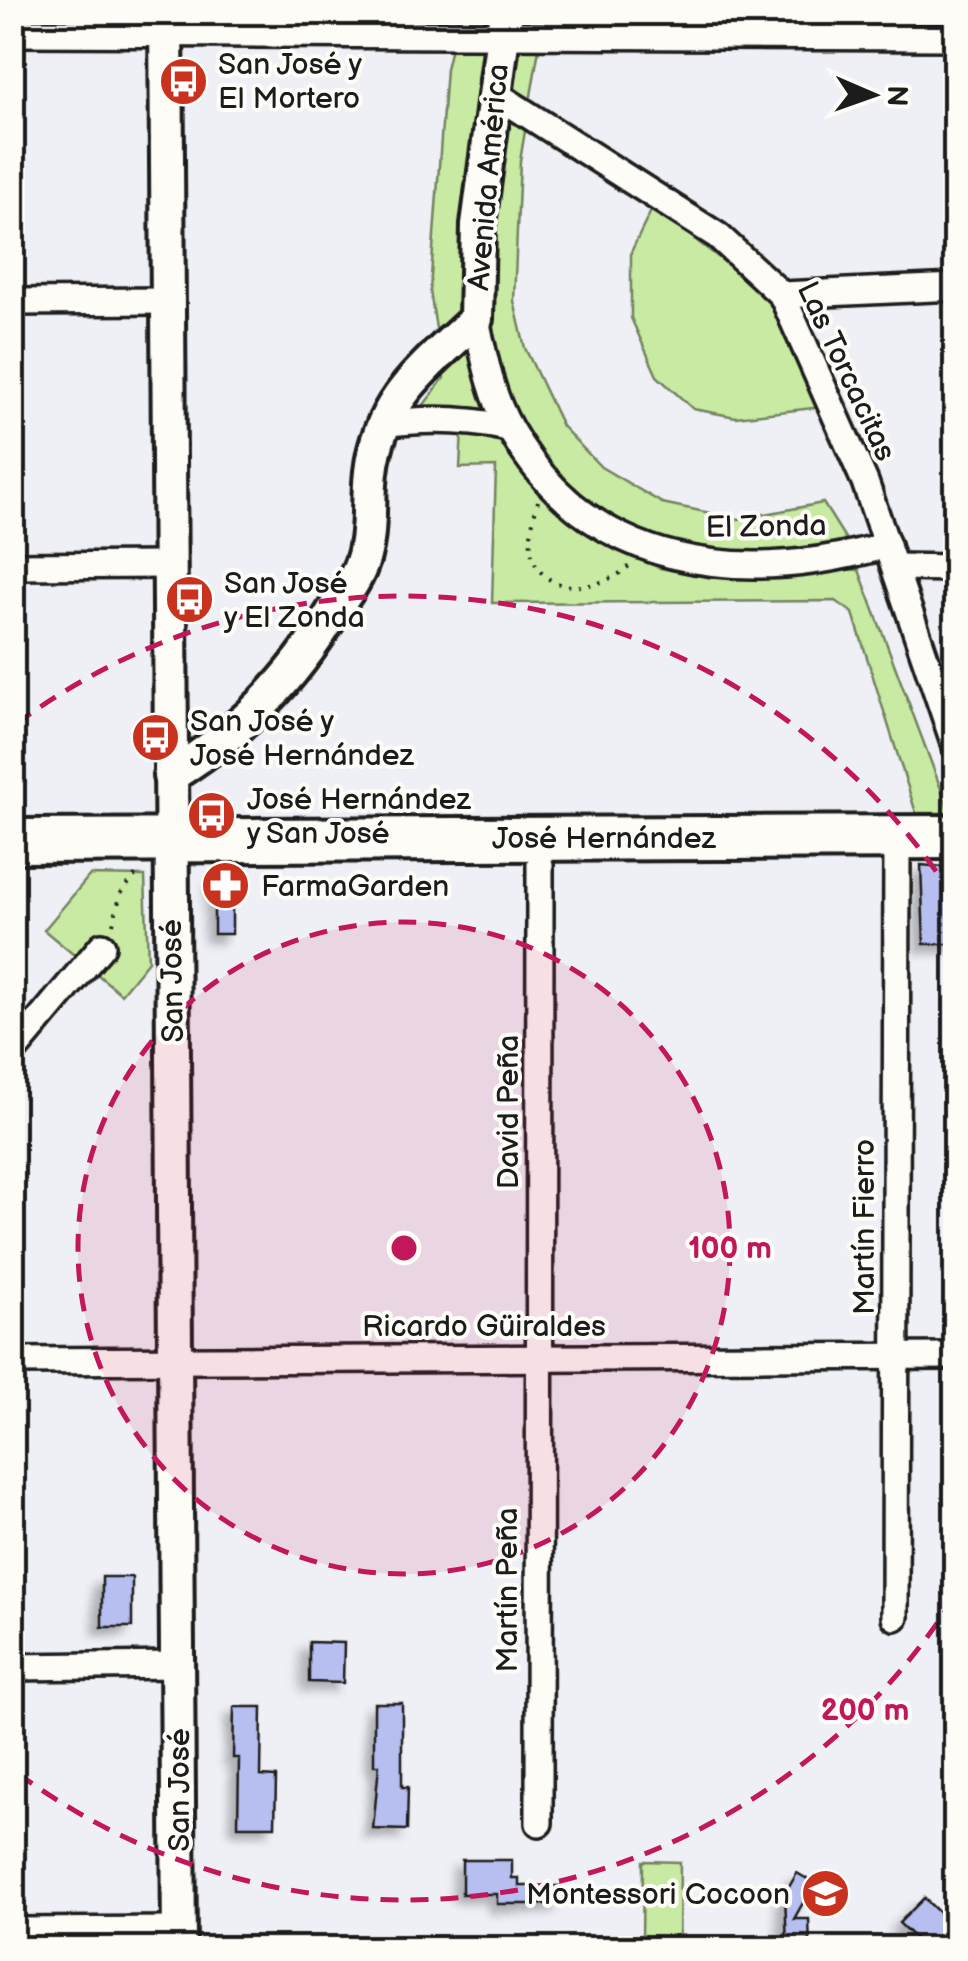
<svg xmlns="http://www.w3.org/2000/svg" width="968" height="1961" font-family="'Balsamiq Sans',sans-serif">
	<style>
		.green { fill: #c9eaa3; stroke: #728360; stroke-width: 2.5 }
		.building { fill: #b6bff0; stroke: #1c1c1c; stroke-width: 2.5; filter: url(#shadow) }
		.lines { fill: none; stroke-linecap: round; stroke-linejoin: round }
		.minor-casing { stroke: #1c1c1c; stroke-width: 32 }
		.tertiary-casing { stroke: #1c1c1c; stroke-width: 40 }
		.primary-casing { stroke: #1c1c1c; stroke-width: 50 }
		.path { stroke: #1c1c1c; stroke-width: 4; stroke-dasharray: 2.5 8; stroke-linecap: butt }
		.minor { stroke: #fdfcf7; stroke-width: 25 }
		.tertiary { stroke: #fdfcf7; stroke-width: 32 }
		.primary { stroke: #fdfcf7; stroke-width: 42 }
		.ring { fill: none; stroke: #c2185b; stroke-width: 5; stroke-dasharray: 18 12 }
		.labels { text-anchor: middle; stroke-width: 8; stroke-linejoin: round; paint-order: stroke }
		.poi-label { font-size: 30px; fill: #1c1c1c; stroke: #fdfcf7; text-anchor: start }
		.street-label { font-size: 30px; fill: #1c1c1c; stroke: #fdfcf7 }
		.centre { fill: #c2185b; stroke: #fdfcf7; stroke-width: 5 }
		.ring-label { font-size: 30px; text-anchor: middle; font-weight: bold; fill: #c2185b; stroke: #fdfcf7; stroke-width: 8; stroke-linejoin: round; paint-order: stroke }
	</style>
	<defs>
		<filter id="shadow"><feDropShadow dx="-8" dy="8" stdDeviation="5" flood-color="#0004"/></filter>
	</defs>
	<rect width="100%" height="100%" fill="#eff0f6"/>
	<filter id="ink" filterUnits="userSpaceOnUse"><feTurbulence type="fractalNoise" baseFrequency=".01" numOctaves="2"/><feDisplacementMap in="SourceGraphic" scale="20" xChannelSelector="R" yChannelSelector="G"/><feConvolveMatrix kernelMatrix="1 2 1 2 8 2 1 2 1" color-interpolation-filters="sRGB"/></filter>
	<g filter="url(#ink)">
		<g class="green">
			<polygon points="459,13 493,13 463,300 547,493 584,529 660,568 707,577 778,579 827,568 859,570 950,813 916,813 853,613 836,601 492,603 496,467 460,468 463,411 420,410 444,378 430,291 446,69"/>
			<polygon points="516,13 545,13 520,161 514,301 525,348 562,426 601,467 662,503 739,519 823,503 850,546 799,552 711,555 656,540 604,515 549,464 507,397 484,312"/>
			<polygon points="653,207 775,301 822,407 736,417 693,409 657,376 631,318 631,252"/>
			<polygon points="90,875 145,876 148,961 121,994 44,930"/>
			<polygon points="643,1861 680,1862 679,1941 642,1940"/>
		</g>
		<g class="building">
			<polygon points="921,865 956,868 956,944 924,944"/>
			<rect x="214" y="880" width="18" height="54"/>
			<rect x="102" y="1577" width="30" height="50"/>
			<polygon points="309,1642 344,1643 343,1683 309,1682"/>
			<polygon points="374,1703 402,1703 402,1787 408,1787 407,1830 373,1829 379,1765 374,1765"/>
			<polygon points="234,1707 262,1707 261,1776 276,1777 275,1826 238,1826 239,1758 233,1758"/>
			<polygon points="462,1860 512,1860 512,1878 519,1878 519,1886 560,1886 560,1904 497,1904 497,1894 462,1894"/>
			<polygon points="797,1873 814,1883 794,1919 809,1919 810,1948 787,1948 785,1894"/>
			<polygon points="924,1898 953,1926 930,1948 925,1948 899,1923"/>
		</g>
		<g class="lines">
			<defs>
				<g id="minor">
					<polyline points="12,33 956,37"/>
					<polyline points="494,93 718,236 782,295 865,482 956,748"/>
					<polyline points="782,295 956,287"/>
					<polyline points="12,302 167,301"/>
					<path d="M476 319C484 356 491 396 510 429 590 571 743 586 887 545"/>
					<path d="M383 424C425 418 467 419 509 428"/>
					<polyline points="12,566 169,565"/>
					<polyline points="895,567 956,568"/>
					<polyline points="12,1053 102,946"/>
					<polyline points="12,1361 956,1356"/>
					<polyline points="895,1617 897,837"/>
					<polyline points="12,1667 179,1665"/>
					<polyline points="539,1823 540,865"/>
					<polyline points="12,1931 179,1930"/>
				</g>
				<g id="tertiary">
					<polyline points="166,12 179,1948"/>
					<path d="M170 776C243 730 290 683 335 609 343 597 353 584 359 570 373 538 367 505 371 472 379 399 427 366 476 319L478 225 506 12"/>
				</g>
				<polyline id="primary" points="12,841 956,837"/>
			</defs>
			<use href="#minor" class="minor-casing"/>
			<use href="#tertiary" class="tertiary-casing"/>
			<use href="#primary" class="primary-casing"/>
			<g class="path">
				<path d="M538 501C533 519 526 545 535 563 552 599 609 588 631 564"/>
				<polyline points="113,924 121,893 139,871"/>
			</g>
			<use href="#minor" class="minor"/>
			<use href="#tertiary" class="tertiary"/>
			<use href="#primary" class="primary"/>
		</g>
	</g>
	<circle cx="404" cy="1248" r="326" fill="#c2185b" fill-opacity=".12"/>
	<g class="ring">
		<circle cx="404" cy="1248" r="326"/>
		<path d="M954 1598A652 652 0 0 1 16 1772M16 724A652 652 0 0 1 954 898"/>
	</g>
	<defs>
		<symbol id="bus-disc" viewBox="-11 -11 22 22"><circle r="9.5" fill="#c8321e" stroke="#fdfcf7"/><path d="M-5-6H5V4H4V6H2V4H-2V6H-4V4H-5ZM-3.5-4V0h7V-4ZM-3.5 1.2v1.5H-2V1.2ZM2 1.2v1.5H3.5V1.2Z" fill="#fff"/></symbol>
		<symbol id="pharmacy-disc" viewBox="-11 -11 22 22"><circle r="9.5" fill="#c8321e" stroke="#fdfcf7"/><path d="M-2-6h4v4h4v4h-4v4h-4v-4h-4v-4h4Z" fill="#fff"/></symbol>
		<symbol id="school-disc" viewBox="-11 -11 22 22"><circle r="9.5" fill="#c8321e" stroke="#fdfcf7"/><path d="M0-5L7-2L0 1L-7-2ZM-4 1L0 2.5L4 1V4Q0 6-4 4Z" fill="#fff"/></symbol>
	</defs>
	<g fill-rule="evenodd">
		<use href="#bus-disc" x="156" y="54" width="55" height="55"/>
		<use href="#bus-disc" x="162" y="572" width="55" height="55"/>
		<use href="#bus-disc" x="128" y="710" width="55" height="55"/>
		<use href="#bus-disc" x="184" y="788" width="55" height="55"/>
		<use href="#pharmacy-disc" x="198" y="858" width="55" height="55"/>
		<use href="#school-disc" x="798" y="1866" width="55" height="55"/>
	</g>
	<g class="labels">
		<g class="poi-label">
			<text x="218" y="74">San José y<tspan x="218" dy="34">El Mortero</tspan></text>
			<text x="224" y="593">San José<tspan x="224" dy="34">y El Zonda</tspan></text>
			<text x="190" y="731">San José y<tspan x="190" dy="34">José Hernández</tspan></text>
			<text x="247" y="809">José Hernández<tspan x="247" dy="34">y San José</tspan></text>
			<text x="261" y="896">FarmaGarden</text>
			<text x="790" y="1904" text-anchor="end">Montessori Cocoon</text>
		</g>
		<g class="street-label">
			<text transform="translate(488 177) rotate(-85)" y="10">Avenida América</text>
			<text transform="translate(847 371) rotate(65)" y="10">Las Torcacitas</text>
			<text transform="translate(766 526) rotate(-1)" y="10">El Zonda</text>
			<text x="604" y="848">José Hernández</text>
			<text transform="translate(172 981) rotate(-91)" y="10">San José</text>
			<text transform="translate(508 1112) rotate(-90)" y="10">David Peña</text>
			<text transform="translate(864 1227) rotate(-90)" y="10">Martín Fierro</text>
			<text x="484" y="1336">Ricardo Güiraldes</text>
			<text transform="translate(507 1590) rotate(-90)" y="10">Martín Peña</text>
			<text transform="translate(179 1790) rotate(-90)" y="10">San José</text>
		</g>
	</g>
	<circle cx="404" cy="1248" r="15" class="centre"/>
	<g class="ring-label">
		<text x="730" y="1258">100 m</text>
		<text x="865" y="1720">200 m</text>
	</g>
	<rect width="968" height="1961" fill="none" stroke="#fdfcf7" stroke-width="50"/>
	<rect x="25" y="25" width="918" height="1911" fill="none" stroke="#1c1c1c" stroke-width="4" filter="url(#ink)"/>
	<g transform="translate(873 95) rotate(92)" stroke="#fdfcf7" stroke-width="8" paint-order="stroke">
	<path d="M0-8L18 38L0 25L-18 38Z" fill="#1c1c1c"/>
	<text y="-15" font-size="28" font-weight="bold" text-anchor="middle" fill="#1c1c1c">N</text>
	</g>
</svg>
